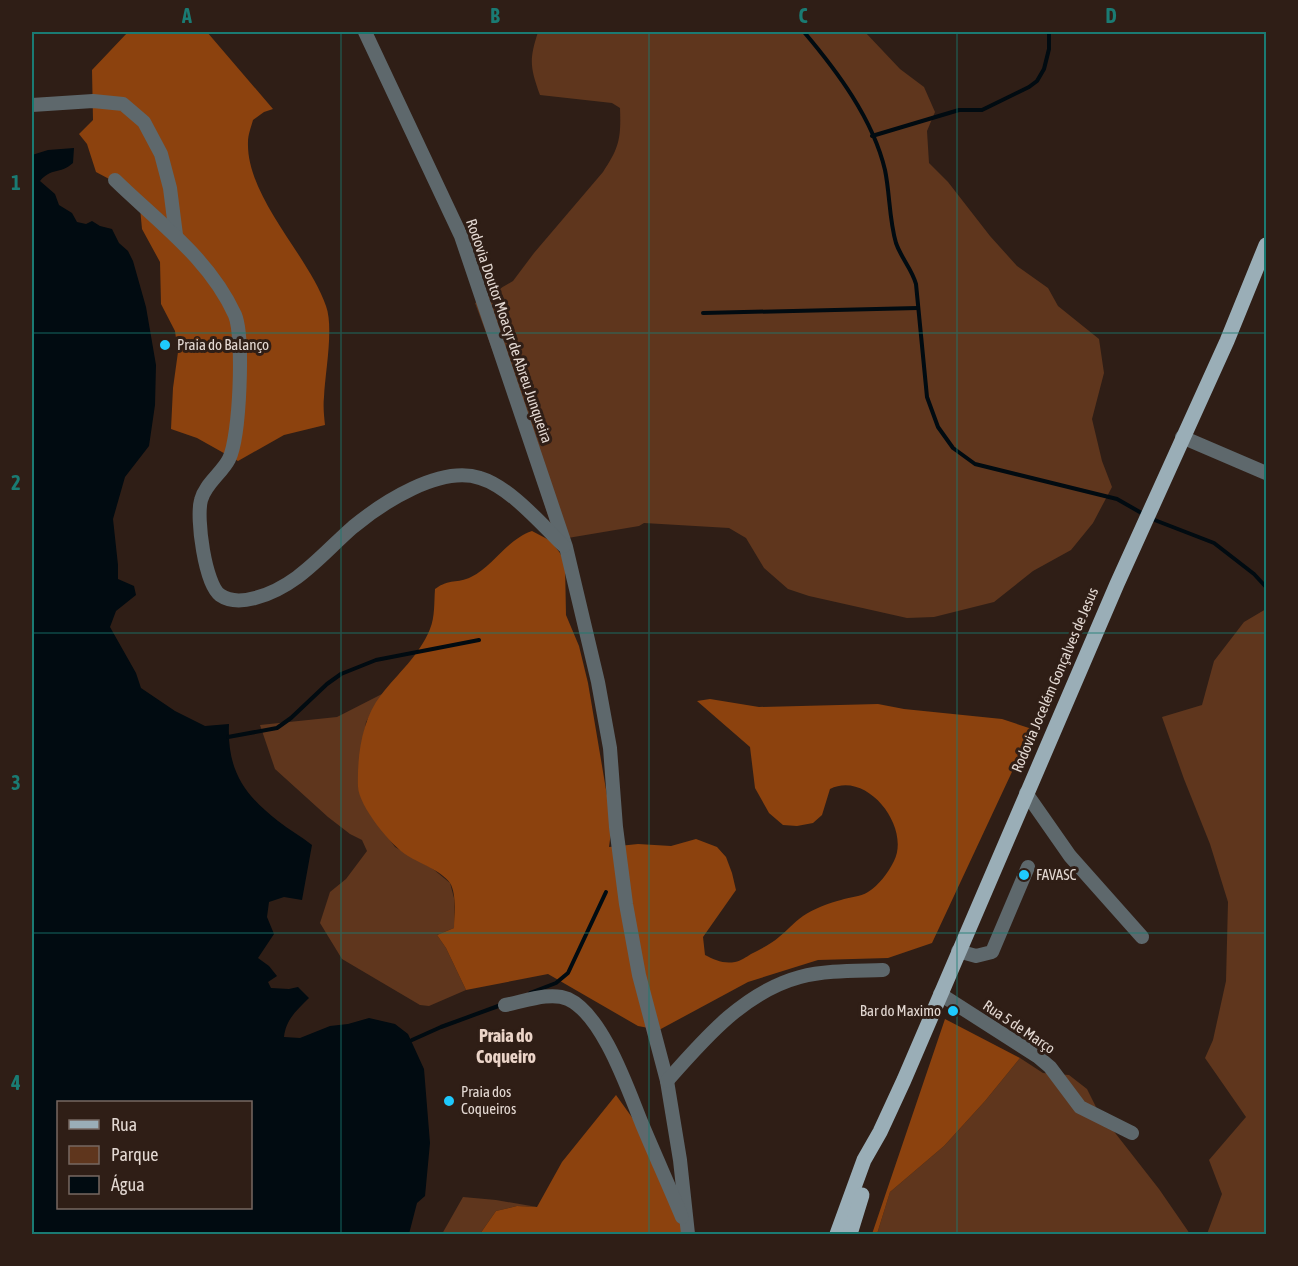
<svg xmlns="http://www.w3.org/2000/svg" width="1298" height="1266" font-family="'Asap Condensed',sans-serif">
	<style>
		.green { fill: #5f361d }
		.forest { fill: #8c420e }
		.water { fill: #010b11; fill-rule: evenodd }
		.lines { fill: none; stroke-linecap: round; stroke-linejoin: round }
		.stream { stroke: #010b11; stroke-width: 4 }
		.minor { stroke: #5e686c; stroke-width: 14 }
		.major { stroke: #9aaeb7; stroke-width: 15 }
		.grid { fill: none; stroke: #1a7b73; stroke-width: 1.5; stroke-opacity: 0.55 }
		.poi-dot { fill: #1ec9fd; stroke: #2f1e16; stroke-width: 2 }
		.labels { text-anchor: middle; stroke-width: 6; stroke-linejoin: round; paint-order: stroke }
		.street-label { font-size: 15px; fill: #e3d8d2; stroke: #2f1e16 }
		.poi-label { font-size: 15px; fill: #e3d8d2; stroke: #2f1e16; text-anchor: start }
		.quarter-label { font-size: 18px; font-weight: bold; fill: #ebd4c8; stroke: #2f1e16 }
		.neatline { fill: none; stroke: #1a7b73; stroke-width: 2 }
		.grid-label { font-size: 20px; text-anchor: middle; font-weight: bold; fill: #1a7b73 }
	</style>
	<rect width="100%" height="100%" fill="#2f1e16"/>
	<g class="green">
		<path d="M538 32H865L900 69 924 87 935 112 927 131 929 163 948 182 990 236 1017 266 1048 288 1058 306 1099 339 1104 373 1092 419 1102 461 1112 487 1093 523 1071 550 1033 571 994 602 934 617 907 618 809 596 788 589 764 568 746 538 729 528 644 523 639 526 556 540 514 408 475 303 513 281 534 253 603 172C620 147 621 137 620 108L612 103 540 95C530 67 529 60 538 32Z"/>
		<polygon points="1266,609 1266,1234 1207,1234 1222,1194 1209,1160 1246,1117 1205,1058 1213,1040 1226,981 1228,902 1210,844 1184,779 1162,717 1202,705 1214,661 1244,622"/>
		<polygon points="382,694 366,722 363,738 358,787 375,820 395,847 433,869 450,883 454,898 454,928 437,935 446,948 466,990 429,1006 420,1005 342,959 320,923 330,892 346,879 367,851 362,840 350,834 328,817 275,769 260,725 337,717"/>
		<polygon points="1020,1058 1043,1073 1069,1075 1087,1089 1098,1111 1159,1189 1190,1234 877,1234 890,1192 944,1146 985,1101"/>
		<polygon points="463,1197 496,1200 537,1207 517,1206 496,1211 480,1234 442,1234"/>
	</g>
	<g class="forest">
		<path d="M128 32H207L273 109 264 112 253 120C251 127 248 135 248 142 246 197 309 256 326 306 334 328 325 373 324 397 323 406 324 416 325 425L284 435 238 461 197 438 171 429 173 388 178 352 175 331 161 304 160 262 142 229 140 208 111 180 96 172 87 144 79 134 93 120 92 70Z"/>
		<path d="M532 531 551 541 560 553 565 564 566 615 579 646 588 683 612 825 609 847 638 844 671 846 696 839 717 847 726 857 732 873 736 890 703 937 705 955C715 960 723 964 735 962 741 961 746 957 751 954 761 949 771 944 779 937 787 931 794 922 803 916 813 909 829 903 841 900 849 897 860 897 868 892 879 885 888 873 894 861 911 827 867 770 830 789L822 815 813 823 797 826 783 825 769 813 755 788 750 747 697 701 710 699 759 707 878 704 904 709 1002 719 1032 729 932 943 888 958 818 960 748 982 659 1030 638 1026 548 974 466 990 446 948 437 935 454 928C454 915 457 894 450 883 442 871 419 863 408 856 391 846 359 806 358 787 357 756 362 719 381 695 398 673 419 656 430 629 435 617 434 602 435 589 450 578 457 584 471 577 494 566 506 540 532 531Z"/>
		<polygon points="945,1019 1020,1058 985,1101 944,1146 890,1192 877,1234 872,1234"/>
		<polygon points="616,1095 636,1123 685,1234 480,1234 496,1211 517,1206 537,1207 562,1162"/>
	</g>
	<path class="water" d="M74 148 73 163C59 175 52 167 40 181L55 194 59 205 72 213 77 222 86 224 92 221 100 226 112 229 119 243 128 251 133 261 146 307 156 365 155 405 149 446 125 477 113 519 118 565V579L134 586 136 595 116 611 110 627 136 673 141 688 175 711 205 726 229 724C227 769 243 794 278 821 289 830 301 836 312 845L302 900 284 897 269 902 267 917 274 934 258 958 269 966 277 976 268 982 271 988 289 989 298 987 309 998C297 1010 286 1019 284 1037L300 1038 330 1026 348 1024 369 1018 395 1024 408 1034 424 1069 430 1143 425 1196 417 1203 409 1234H32V155L48 150ZM58 1102H250V1208H58Z"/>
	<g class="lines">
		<g class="stream">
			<path d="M804 32C837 71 873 119 885 170 890 194 889 219 896 243 901 258 912 269 916 284L927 397 938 427 953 448 975 464 1117 499 1145 515"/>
			<polyline points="872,136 959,110 982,110 1029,87 1037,81 1044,69 1049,49 1049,32"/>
			<polyline points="703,313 918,308"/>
			<polyline points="1152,519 1214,543 1254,574 1266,587"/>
			<polyline points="228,737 277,728 291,718 327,684 341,674 376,660 479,640"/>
			<polyline points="530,993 556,983 568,973 606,892"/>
			<polyline points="412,1040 441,1027 501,1005"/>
		</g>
		<g class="minor">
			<polyline points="365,32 461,236 566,547 598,682 610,748 616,827 626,904 639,975 667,1081 680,1160 688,1234"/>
			<polyline points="32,105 93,101 123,104 144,122 161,154 170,188 176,235"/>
			<path d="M115 180C158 222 209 258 235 315 244 337 240 437 229 459 222 473 205 484 201 500 196 518 205 584 220 595 230 602 244 601 255 598 297 587 322 554 353 527 382 503 440 465 480 478 510 487 541 524 564 546"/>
			<polyline points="1182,437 1266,473"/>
			<polyline points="1026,793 1070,856 1142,937"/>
			<polyline points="958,951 976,956 992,952 1028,867"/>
			<polyline points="940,994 1037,1056 1050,1067 1080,1107 1132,1133"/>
			<path d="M505 1005C523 1002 550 991 568 999 603 1015 628 1090 642 1124 655 1155 669 1186 682 1217"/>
			<path d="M667 1081C704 1039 744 992 800 977 827 970 856 971 883 970"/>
		</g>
		<g class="major">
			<polyline points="837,1234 864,1160 880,1132 904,1080 1117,584 1227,341 1266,245"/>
			<polyline points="850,1234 862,1195"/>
		</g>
	</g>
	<path class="grid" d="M341 32V1234M649 32V1234M957 32V1234M32 333H1266M32 633H1266M32 933H1266"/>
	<g class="poi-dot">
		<circle cx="165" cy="345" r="6"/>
		<circle cx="1024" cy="875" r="6"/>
		<circle cx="953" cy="1011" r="6"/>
		<circle cx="449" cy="1101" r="6"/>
	</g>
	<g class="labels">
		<g class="street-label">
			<text transform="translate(509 331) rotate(71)" y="5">Rodovia Doutor Moacyr de Abreu Junqueira</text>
			<text transform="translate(1055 680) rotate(-67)" y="5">Rodovia Jocelém Gonçalves de Jesus</text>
			<text transform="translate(1019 1027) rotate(34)" y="5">Rua 5 de Março</text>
		</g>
		<g class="poi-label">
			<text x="177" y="350">Praia do Balanço</text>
			<text x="1036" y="880">FAVASC</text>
			<text x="941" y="1016" text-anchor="end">Bar do Maximo</text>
			<text x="461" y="1097">Praia dos<tspan x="461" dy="17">Coqueiros</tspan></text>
		</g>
		<g class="quarter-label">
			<text x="506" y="1042">Praia do<tspan x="506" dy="21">Coqueiro</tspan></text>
		</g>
	</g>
	<rect width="1298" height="1266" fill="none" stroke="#2f1e16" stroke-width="66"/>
	<rect x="57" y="1101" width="195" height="108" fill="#2f1e16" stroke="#776861" stroke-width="1.5"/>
	<rect x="69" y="1120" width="30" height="9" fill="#9aaeb7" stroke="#776861" stroke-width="1.5"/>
	<text x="111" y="1131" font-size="18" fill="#e3d8d2">Rua</text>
	<rect x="69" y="1146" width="30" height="18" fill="#5f361d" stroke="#776861" stroke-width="1.5"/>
	<text x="111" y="1161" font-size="18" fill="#e3d8d2">Parque</text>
	<rect x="69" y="1176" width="30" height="18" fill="#010b11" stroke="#776861" stroke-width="1.5"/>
	<text x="111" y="1191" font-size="18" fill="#e3d8d2">Água</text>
	<rect x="33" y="33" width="1232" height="1200" class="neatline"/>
	<g class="grid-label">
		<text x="187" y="23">A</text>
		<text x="495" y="23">B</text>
		<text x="803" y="23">C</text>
		<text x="1111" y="23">D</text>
		<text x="16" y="190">1</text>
		<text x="16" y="490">2</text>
		<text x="16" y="790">3</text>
		<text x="16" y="1090">4</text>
	</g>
</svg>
